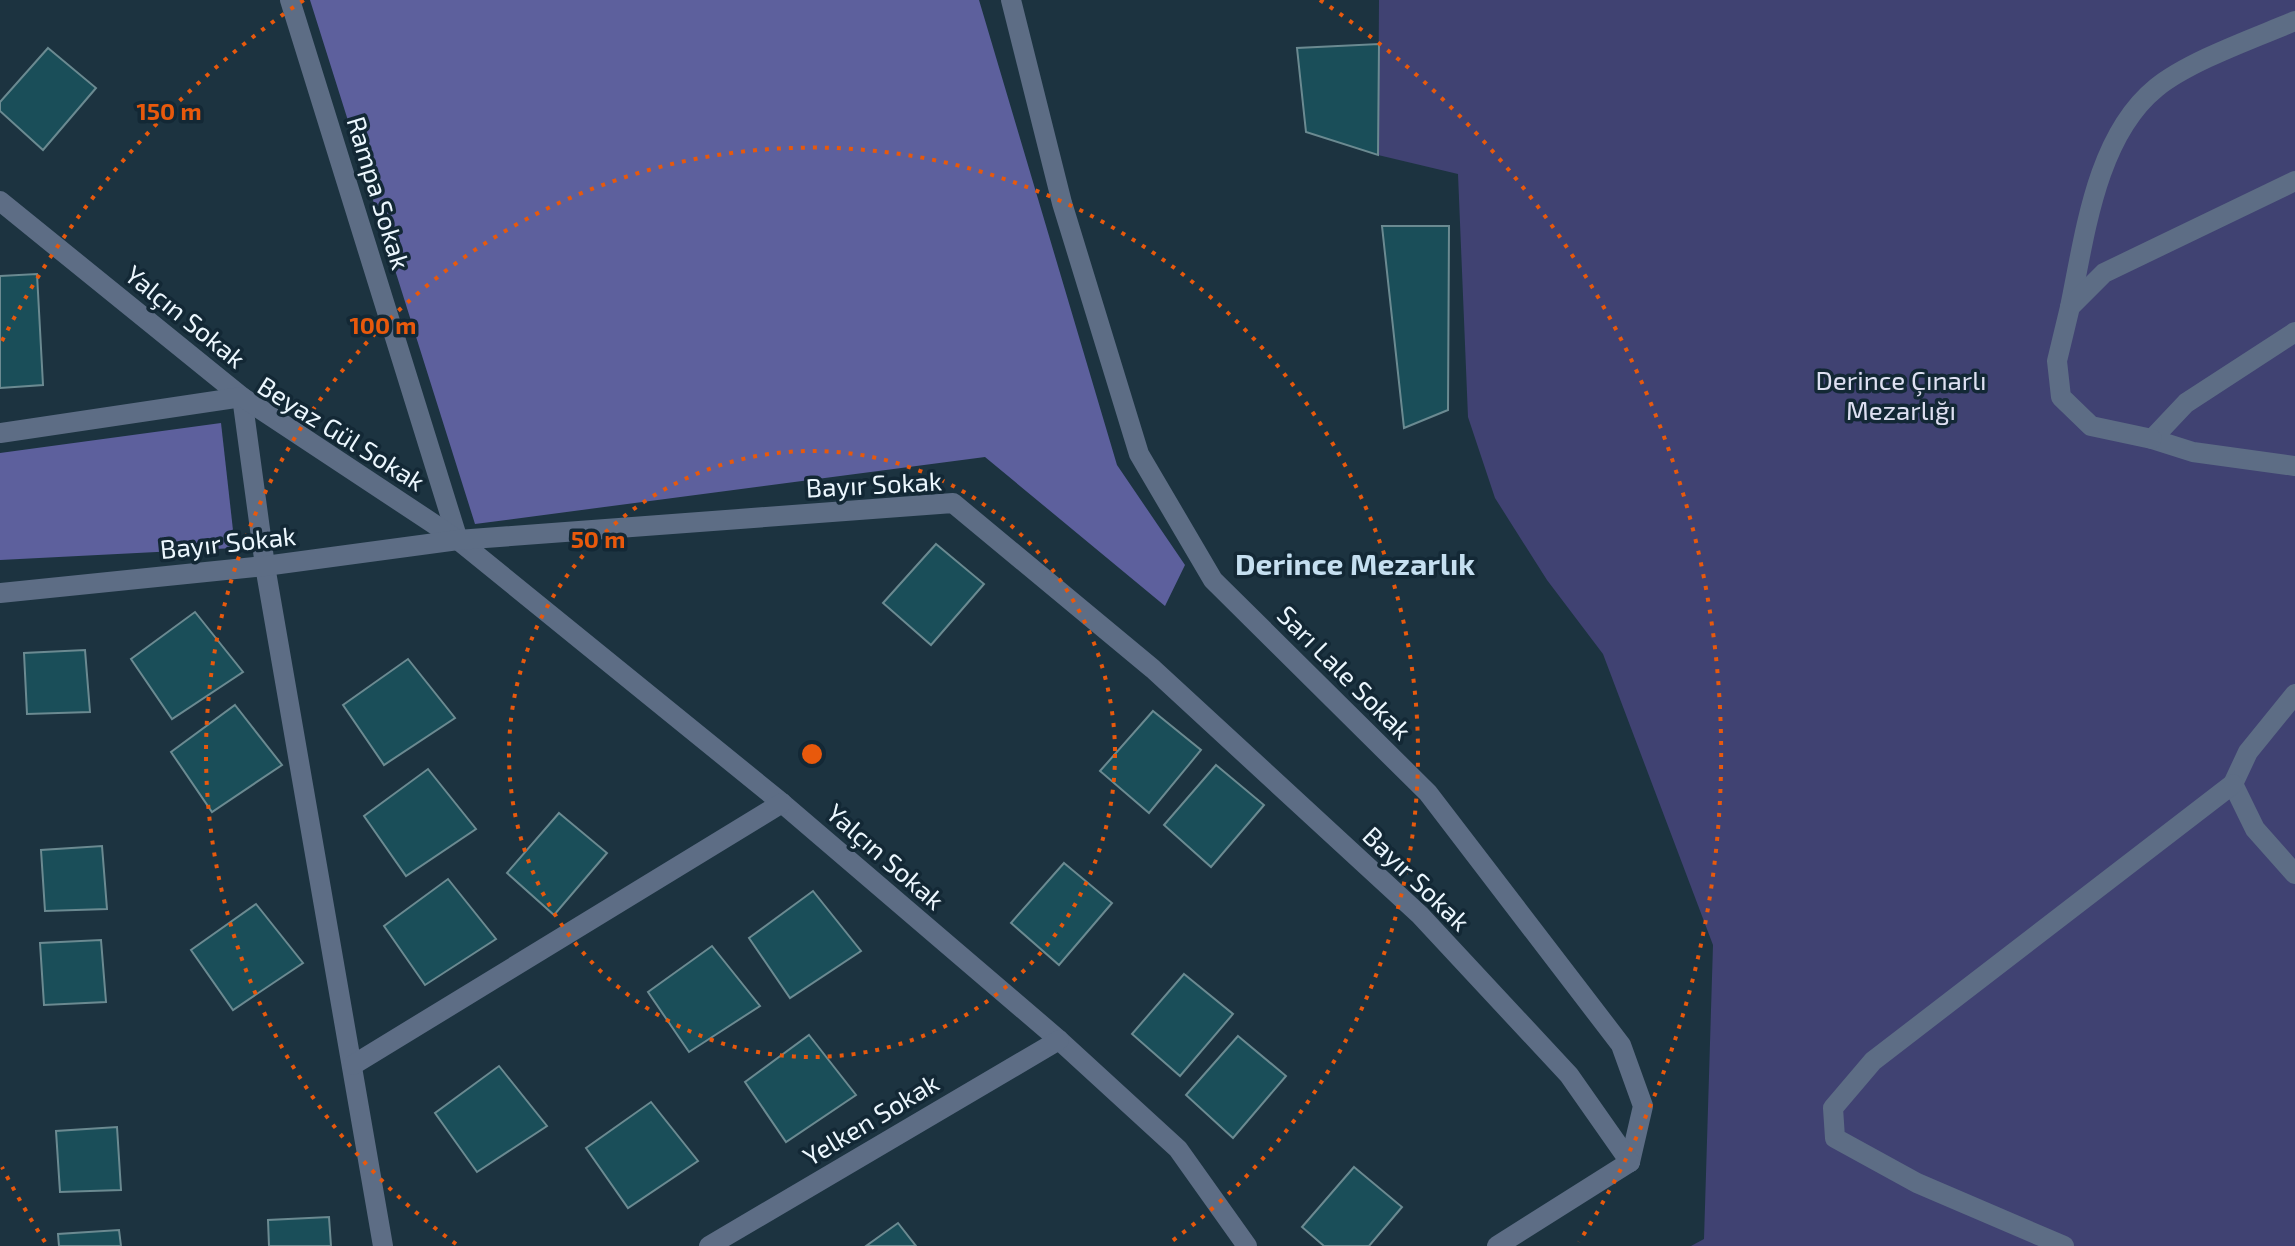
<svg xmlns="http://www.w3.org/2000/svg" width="2295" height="1246" font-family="'Exo 2',sans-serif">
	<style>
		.green { fill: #404272 }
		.forest { fill: #5d609d }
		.building { fill: #1a4e59; stroke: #6b8a91; stroke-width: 2 }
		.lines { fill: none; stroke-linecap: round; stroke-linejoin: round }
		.service { stroke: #5d6d85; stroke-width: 20 }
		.minor { stroke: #5d6d85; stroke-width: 20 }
		.ring { fill: none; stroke: #e8590c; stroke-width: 4; stroke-dasharray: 4 8 }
		.labels { text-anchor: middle; stroke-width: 7; stroke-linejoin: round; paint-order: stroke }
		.street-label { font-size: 26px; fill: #ecf7fe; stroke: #132835 }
		.park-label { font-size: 26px; fill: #dee0f2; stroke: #132835 }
		.quarter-label { font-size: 30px; font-weight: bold; fill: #c5dff0; stroke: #132835 }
		.centre { fill: #e8590c; stroke: #132835; stroke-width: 4 }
		.ring-label { font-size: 24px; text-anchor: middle; font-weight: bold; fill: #e8590c; stroke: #132835; stroke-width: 7; stroke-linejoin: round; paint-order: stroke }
	</style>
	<rect width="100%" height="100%" fill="#1c3340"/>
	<polygon class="green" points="1379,0 2295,0 2295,1246 1691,1246 1704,1239 1713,945 1603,654 1547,580 1495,498 1468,417 1458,174 1378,155"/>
	<g class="forest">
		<polygon points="310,0 979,0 1117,465 1185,565 1165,606 985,457 475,524"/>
		<polygon points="221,423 235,548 0,560 0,453"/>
	</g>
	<g class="building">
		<polygon points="1379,44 1378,155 1306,132 1297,48"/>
		<polygon points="48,48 96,88 43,150 0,111 0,102"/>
		<polygon points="1382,226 1449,226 1448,410 1404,428"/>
		<polygon points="37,274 43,385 0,388 0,276"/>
		<polygon points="936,544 984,584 931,645 883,603"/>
		<polygon points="195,612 243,672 172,719 131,659"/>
		<polygon points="85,650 90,712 27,714 24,653"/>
		<polygon points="408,659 455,718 384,765 343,705"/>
		<polygon points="235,705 282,765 212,812 171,752"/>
		<polygon points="1153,711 1201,750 1149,813 1100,771"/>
		<polygon points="1216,765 1264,805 1211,867 1164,825"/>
		<polygon points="428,769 476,829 406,876 364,816"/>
		<polygon points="559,813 607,853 554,915 507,873"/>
		<polygon points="102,846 107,909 45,911 41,850"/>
		<polygon points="1064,863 1112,903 1059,965 1011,923"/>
		<polygon points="448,879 496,939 425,985 384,926"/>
		<polygon points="813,891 861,951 790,998 749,938"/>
		<polygon points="256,904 303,963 233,1010 191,950"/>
		<polygon points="101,940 106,1002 44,1005 40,943"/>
		<polygon points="712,946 760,1006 689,1052 648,992"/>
		<polygon points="1184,974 1233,1014 1180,1076 1132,1034"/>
		<polygon points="809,1035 856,1095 786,1142 745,1082"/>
		<polygon points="1238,1036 1286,1076 1233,1138 1186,1095"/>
		<polygon points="499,1066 547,1126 477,1172 435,1113"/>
		<polygon points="651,1102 698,1161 628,1208 586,1148"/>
		<polygon points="117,1127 121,1190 60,1192 56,1131"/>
		<polygon points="1354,1167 1402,1207 1369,1246 1324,1246 1302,1227"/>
		<polygon points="329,1217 331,1246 269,1246 268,1220"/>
		<polygon points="898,1223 916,1246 866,1246"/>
		<polygon points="119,1230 121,1246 59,1246 58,1234"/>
	</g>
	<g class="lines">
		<g class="service">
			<path d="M2070 307C2085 235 2096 137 2156 88 2189 61 2255 38 2295 21"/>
			<polyline points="2295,332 2186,403 2152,439 2193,452 2295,466"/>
			<polyline points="2152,439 2091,426 2061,397 2057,361 2070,307 2104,273 2295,181"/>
			<polyline points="2295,694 2248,752 2233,784 2255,829 2295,874"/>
			<polyline points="2064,1246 1917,1183 1835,1138 1833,1108 1873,1061 2233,784"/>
		</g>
		<g class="minor">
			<polyline points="290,0 458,540"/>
			<polyline points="1011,0 1062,203 1139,454 1213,580 1428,793 1621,1045 1643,1106 1630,1162"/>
			<polyline points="0,201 242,397 265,566 383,1246"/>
			<polyline points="0,433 242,397 458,540 782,803 1059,1040 1178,1149 1247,1246"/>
			<polyline points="0,593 265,566 458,540 953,503 1153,669 1420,915 1569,1075 1630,1162"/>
			<polyline points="353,1065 782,803"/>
			<polyline points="709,1246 1059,1040"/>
			<polyline points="1497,1246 1630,1162"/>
		</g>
	</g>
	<g class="ring">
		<circle cx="812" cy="754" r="303"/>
		<path d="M456 1244A606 606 0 1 1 1168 1244"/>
		<path d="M45 1242A909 909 0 0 1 2 1167M2 341A909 909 0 0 1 304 0M1320 0A909 909 0 0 1 1579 1242"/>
	</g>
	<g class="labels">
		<g class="street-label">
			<text transform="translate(378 193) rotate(73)" y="9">Rampa Sokak</text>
			<text transform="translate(185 317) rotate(39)" y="9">Yalçın Sokak</text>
			<text transform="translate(341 434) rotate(32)" y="9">Beyaz Gül Sokak</text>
			<text transform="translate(874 485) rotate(-3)" y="9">Bayır Sokak</text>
			<text transform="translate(228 543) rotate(-6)" y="9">Bayır Sokak</text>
			<text transform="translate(1344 673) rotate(45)" y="9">Sarı Lale Sokak</text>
			<text transform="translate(885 857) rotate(41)" y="9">Yalçın Sokak</text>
			<text transform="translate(1416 879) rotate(44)" y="9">Bayır Sokak</text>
			<text transform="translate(871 1120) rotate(-31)" y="9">Yelken Sokak</text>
		</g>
		<g class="park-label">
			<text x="1901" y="390">Derince Çınarlı<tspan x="1901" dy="30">Mezarlığı</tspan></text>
		</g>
		<g class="quarter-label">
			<text x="1355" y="575">Derince Mezarlık</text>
		</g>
	</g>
	<circle cx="812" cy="754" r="12" class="centre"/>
	<g class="ring-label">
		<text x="169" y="120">150 m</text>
		<text x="383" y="334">100 m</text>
		<text x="598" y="548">50 m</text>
	</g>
</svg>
